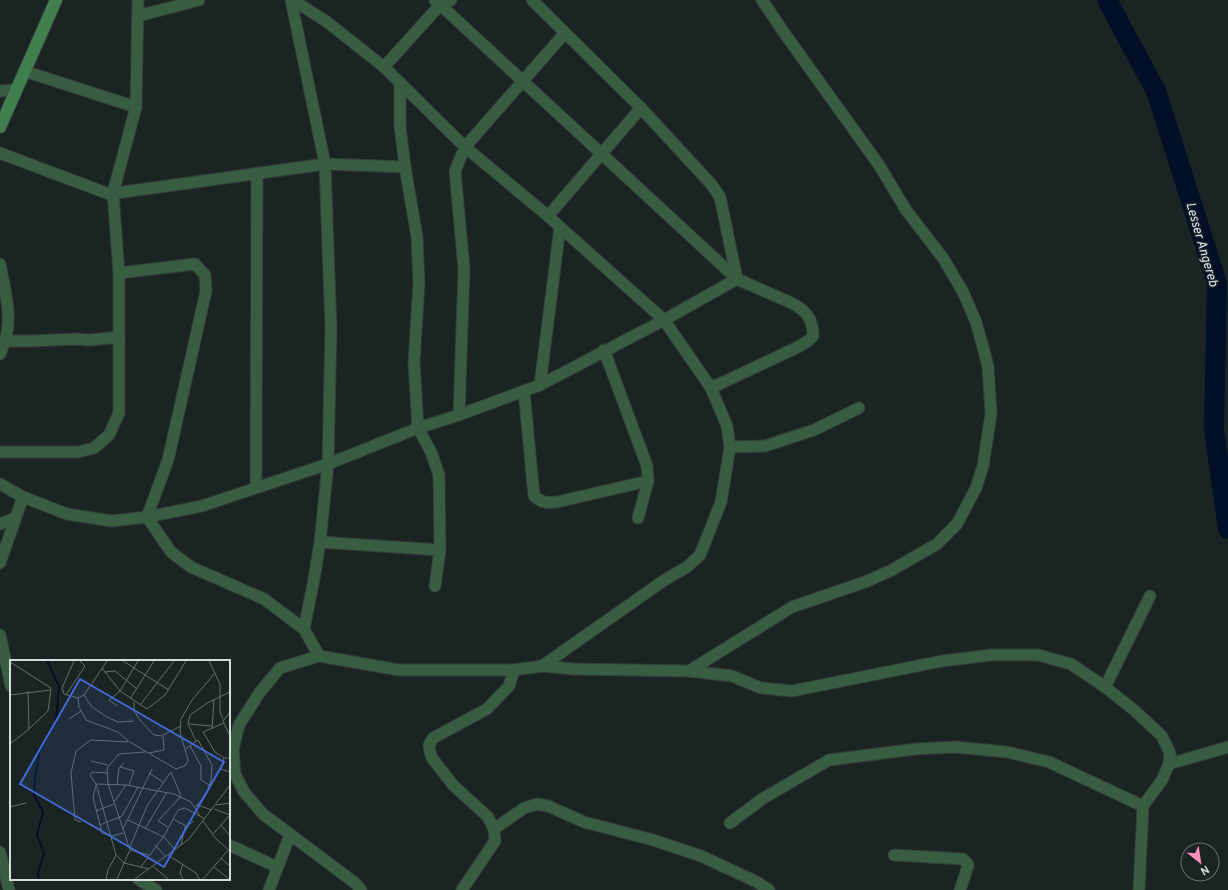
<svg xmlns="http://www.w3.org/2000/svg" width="1228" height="890" font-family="Overpass,sans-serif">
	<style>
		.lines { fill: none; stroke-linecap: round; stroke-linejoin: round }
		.river { stroke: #011026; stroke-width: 20 }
		.street-casing { stroke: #343e3c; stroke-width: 13 }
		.secondary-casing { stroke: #343e3c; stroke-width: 14 }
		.street { stroke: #385d40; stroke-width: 11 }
		.secondary { stroke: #417f4f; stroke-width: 12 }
		.labels { text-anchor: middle; stroke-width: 3; stroke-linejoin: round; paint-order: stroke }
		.water-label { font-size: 13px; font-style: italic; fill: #d8e4f2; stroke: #1a2422 }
		.inset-river { fill: none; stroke: #011026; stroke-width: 2 }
		.inset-road { fill: none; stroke: #656e6c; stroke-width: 1 }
		.view { fill: #426ad9; fill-opacity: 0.15; stroke: #426ad9; stroke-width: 2 }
		.inset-edge { fill: none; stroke: #d5dcdb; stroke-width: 2 }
	</style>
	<rect width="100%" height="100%" fill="#1a2422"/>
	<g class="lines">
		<polyline class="river" points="1107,0 1156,91 1217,283 1214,429 1228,529"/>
		<defs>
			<g id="street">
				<polyline points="291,0 325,164 331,328 328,464 320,542 314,579 304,629"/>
				<polyline points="293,0 327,22 384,67 465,147 548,216 560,227 664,320 711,388 727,426 730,447 721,502 700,555 687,567 666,579 542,666"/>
				<path d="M435 0 737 279C748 284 760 289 771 294 792 303 814 309 813 336L808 341 798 347 711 388"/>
				<polyline points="532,0 641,108 711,184 720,197 737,279"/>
				<polyline points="138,16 199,0"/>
				<polyline points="384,67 440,5 451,0"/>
				<polyline points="24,71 136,107"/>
				<polyline points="400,83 400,126 405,167 417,237 419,283 414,362 418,428 431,452 439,475 440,550 435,586"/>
				<polyline points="0,91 16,90"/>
				<polyline points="0,153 109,194 325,164 405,167"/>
				<polyline points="548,216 641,108"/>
				<path d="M0 264C6 296 15 323 0 354"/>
				<polyline points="119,273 195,264 205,275 206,291 168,460 147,517 171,552 191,567 264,599 304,629 319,656"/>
				<polyline points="6,341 32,341 75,339 90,340 119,337"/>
				<polyline points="604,350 647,466 648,481 638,518"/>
				<polyline points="540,385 560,227"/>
				<path d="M524 391 534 496C542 503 547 503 557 502L648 481"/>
				<polyline points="459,415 464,269 455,171 465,147 565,33"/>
				<polyline points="730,447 765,446 814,430 859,408"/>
				<polyline points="0,452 78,452 94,448 109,435 119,413 119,273 113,193 136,107 138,0"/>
				<polyline points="0,484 23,497 67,514 112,521 147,517 202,506 328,464 418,428 459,415 540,385 664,320 737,279"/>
				<polyline points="256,487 257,173"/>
				<polyline points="0,524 15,518"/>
				<polyline points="320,542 440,550"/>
				<polyline points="0,563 23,497"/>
				<polyline points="0,635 11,686"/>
				<polyline points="689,671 792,607 865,582 890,571 937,544 957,524 976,488 983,466 991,414 988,366 976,322 963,292 943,258 906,210 879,165 785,34 762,0"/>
				<polyline points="1105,687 1150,596"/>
				<polyline points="1169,764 1228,747"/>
				<polyline points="730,823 762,799 829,760 916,749 955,747 1007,752 1049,762 1143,806"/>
				<polyline points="494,829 524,808 537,804 548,806 584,822 653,840 701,856 757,882 769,890"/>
				<polyline points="229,845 277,867"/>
				<polyline points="0,852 9,890"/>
				<polyline points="894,855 963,859 967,863 968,866 960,890"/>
				<polyline points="138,879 156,890"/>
				<polyline points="269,890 290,835"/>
				<polyline points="361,890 355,883 263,814 244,792 235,774 233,750 239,725 260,692 280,668 296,663 319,656 399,670 514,670 542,666 574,669 689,671 732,676 761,688 792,691 942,661 991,655 1038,655 1071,664 1105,687 1134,710 1162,736 1170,753 1169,764 1162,780 1143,806 1139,890"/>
				<polyline points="462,890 495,841 494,829 488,817 453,785 432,758 430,752 429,745 433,738 487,709 509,686 514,670"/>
			</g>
			<polyline id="secondary" points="0,127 56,0"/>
		</defs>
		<use href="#street" class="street-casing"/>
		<use href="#secondary" class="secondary-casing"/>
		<use href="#street" class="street"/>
		<use href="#secondary" class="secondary"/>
	</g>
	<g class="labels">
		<g class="water-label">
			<text transform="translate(1203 244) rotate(74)" y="5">Lesser Angereb</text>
		</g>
	</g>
	<g transform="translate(10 660)">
		<rect width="220" height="220" fill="#1a2422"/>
		<path class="inset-river" d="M29 219 28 213 34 193 27 175 33 152 24 135 25 118 30 91 46 62 49 26 37 1"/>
		<path class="inset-road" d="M64 1 52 28 54 34 68 38 74 35 97 1M113 1 159 30M199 1 210 24V52L213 59M0 2 41 28 38 51 19 69M92 8 110 31 137 49 155 35 176 1M94 12 105 11 127 29M0 35 41 30M56 35 75 6 70 1M74 35 82 47 97 57 108 62 124 61M68 38 69 47 76 60 108 72 118 81 166 109 175 106 178 100 170 72 171 59 182 40 205 13M120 39 144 1M124 42V50L129 59 144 75 152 76M130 45 164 1M107 46 99 40 110 31 128 1M220 52 213 61 220 76M59 59 71 51M214 63 193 72 205 92 214 98H220M179 64 202 66M202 69 204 39M186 81 178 64 180 55 199 42 220 32M0 84 19 69 18 31M180 86 191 106V120L199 125M176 89 188 80 202 105 201 120 196 135 185 147M139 93 154 90 153 75 171 66M214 98 211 109 220 112M81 101 98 105M110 107 124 111 119 125M97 113 82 112 80 115 86 124 106 195 114 203 139 209M139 113 153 122M86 124 116 125 164 134 181 142 190 156M86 125 83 137 92 173 102 176 113 173M107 125 109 108 114 103M104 142 116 125M187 145 202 150M206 145 220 143M0 147 16 143M204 149 220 155M86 151 104 144M163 159 176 166M118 160 154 177 165 190M193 161 206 179 219 190M71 162 65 160 61 113 66 91 81 80 118 82M90 165 112 156 128 127M211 165 220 176M158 167 148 161 171 136 161 112M113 169 142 109M135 169 157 132M203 174 220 155M145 185 156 197M171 185 175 167 184 161M120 187 137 146 161 112M120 190 139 195M158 195 186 213 189 219M211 198 220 206M143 206 158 219M131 207 154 176 168 150 175 148 195 159M204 207 219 219M96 219 98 210 106 195M107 219 120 190 98 124 97 108 109 94 135 92M125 219 179 179 220 125M173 219 170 213 173 204M193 219 220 188"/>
		<path class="view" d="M70 19 214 102 154 207 10 124Z"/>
		<rect width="220" height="220" class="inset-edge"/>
	</g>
	<g transform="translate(1200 862) rotate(150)"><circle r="19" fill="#1a2422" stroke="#656e6c"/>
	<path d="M0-3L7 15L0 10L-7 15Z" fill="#ff8eba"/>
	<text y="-6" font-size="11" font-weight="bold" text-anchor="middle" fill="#d5dcdb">N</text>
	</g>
</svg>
